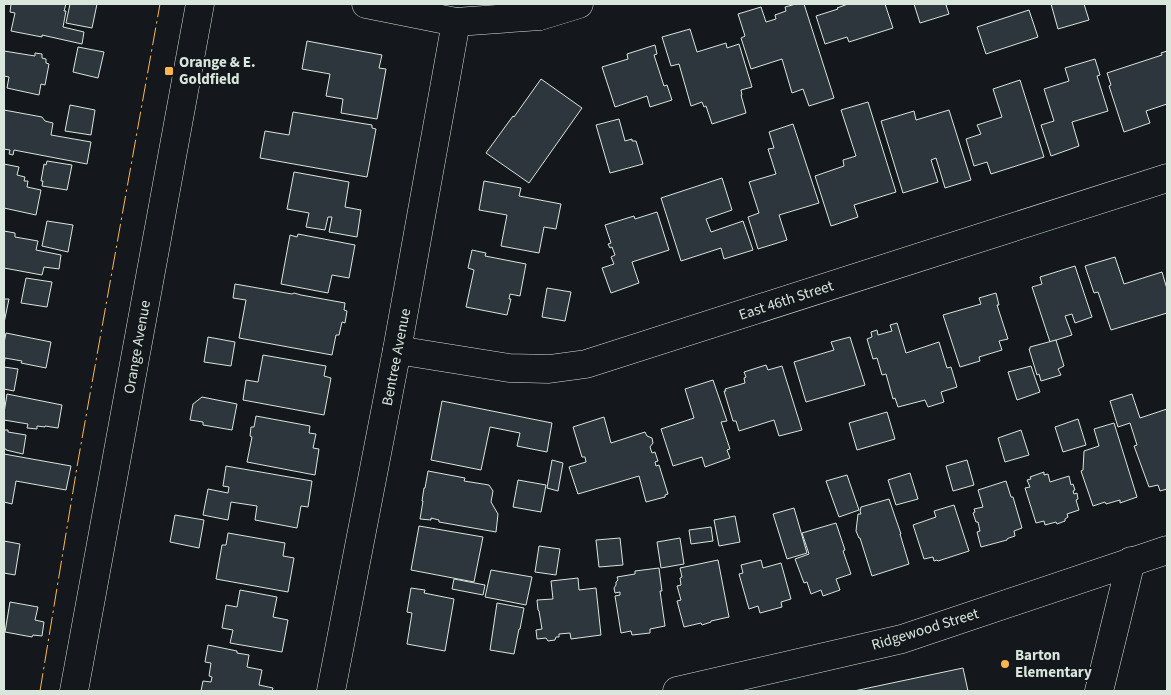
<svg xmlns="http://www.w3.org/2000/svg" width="1171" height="695" font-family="'Source Sans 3',sans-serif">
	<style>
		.building { fill: #2c363c; stroke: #d8e6dc }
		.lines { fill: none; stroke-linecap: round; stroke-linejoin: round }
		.minor-casing { stroke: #d8e6dc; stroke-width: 29 }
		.minor { stroke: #14181c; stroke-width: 28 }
		.power { stroke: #ffb74d; stroke-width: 1; stroke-dasharray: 18 4 2.5 4; stroke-linecap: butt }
		.poi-dot { fill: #ffb74d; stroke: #14181c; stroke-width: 2 }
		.labels { text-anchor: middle; stroke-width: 4; stroke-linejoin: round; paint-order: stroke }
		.poi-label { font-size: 15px; font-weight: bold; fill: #d8e6dc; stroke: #14181c; text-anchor: start }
		.street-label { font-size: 15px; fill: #d8e6dc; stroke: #14181c }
	</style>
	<rect width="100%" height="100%" fill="#14181c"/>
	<g class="building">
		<polygon points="11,4 66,4 64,11 66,11 63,27 84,32 82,44 42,35 42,37 11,31 15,13 10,12"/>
		<polygon points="70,4 97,4 92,28 66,23"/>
		<polygon points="796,4 804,4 834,98 809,106 803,89 792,93 782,59 751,69 741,38 745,36 738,14 761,7 766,22 776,19 775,15 786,11 785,7"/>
		<polygon points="848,4 885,4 893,28 849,42 847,37 825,44 816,16 838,9 837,8"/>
		<polygon points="914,4 950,4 946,5 949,14 920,23"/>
		<polygon points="1051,4 1084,4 1089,20 1058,29"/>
		<polygon points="1029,10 1038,37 986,54 977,27"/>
		<polygon points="690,29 697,52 726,43 727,48 739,44 752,87 741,90 742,95 741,95 746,113 712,124 706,106 704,107 702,102 691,106 679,64 671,66 662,37"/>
		<polygon points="307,41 382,55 379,68 386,69 377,119 341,113 343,99 326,96 330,74 302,69"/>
		<polygon points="655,45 657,54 654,55 664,86 667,85 672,100 650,107 647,96 615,107 602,67 628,59 627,54"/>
		<polygon points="78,47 104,52 98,78 73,72"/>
		<polygon points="4,51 35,56 35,53 42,54 42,58 46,59 46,63 49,64 45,85 41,84 39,95 7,88 9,77 4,76"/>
		<polygon points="1167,51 1167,104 1146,111 1150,123 1124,132 1109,86 1111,85 1107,73 1162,55 1161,53"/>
		<polygon points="1095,59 1100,75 1097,76 1108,111 1072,122 1079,146 1051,156 1041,125 1054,121 1044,89 1069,81 1065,68"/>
		<polygon points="541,79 582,108 529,183 486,153 513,116 514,117"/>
		<polygon points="1020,80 1044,157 991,174 987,162 974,166 966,139 981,134 977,125 1002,117 993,89"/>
		<polygon points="868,102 896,192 854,205 858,217 831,226 815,176 844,166 843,160 856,156 841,110"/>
		<polygon points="70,105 95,110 91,135 65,131"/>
		<polygon points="4,110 42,117 45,121 53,123 51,135 91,142 87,164 14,150 13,155 9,154 10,150 4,149"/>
		<polygon points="949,110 971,180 945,188 936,158 931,160 938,182 903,193 881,121 914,111 916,120"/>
		<polygon points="293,112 372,125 372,128 376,129 367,177 260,158 265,131 289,135"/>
		<polygon points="619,119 625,141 632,139 632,141 636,141 643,164 610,173 596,125"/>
		<polygon points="793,124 819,203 779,215 787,240 758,249 748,217 759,213 749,182 776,174 768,149 774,148 769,132"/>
		<polygon points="47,161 72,165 67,190 42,186 43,181 41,181 44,164 46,165"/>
		<polygon points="4,164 19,167 17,175 25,177 24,181 28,181 27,187 41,190 36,215 4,208"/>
		<polygon points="294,172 349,182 345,207 361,210 357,237 329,232 332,217 328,217 325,230 306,227 309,213 287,209"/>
		<polygon points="722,178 732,210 706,219 711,232 743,221 753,250 724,259 721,248 681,261 661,198"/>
		<polygon points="484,181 521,188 519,196 561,204 556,229 544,227 539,253 501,246 507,215 479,210"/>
		<polygon points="657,212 669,250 632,262 639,283 611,293 602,268 614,264 611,257 615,255 612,247 610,248 608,244 611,243 605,225 634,216 635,219"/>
		<polygon points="47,221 73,225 68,252 42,246"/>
		<polygon points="4,231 15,233 15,237 38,241 36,250 61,255 59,269 44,267 42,275 4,268"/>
		<polygon points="298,234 355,245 349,278 332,275 328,293 281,284 290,235 297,237"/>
		<polygon points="472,250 486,253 485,256 526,264 520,296 510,294 509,299 511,299 507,315 466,307 474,270 468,268"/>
		<polygon points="1115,257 1124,284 1162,272 1167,289 1167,313 1111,330 1098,292 1094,293 1085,266"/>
		<polygon points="1075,266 1092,317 1075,323 1072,314 1065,316 1072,335 1050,342 1032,287 1042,284 1040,277"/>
		<polygon points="26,278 52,282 47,307 21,303"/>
		<polygon points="235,284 292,294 294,293 301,295 345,303 344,310 347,311 345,323 342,322 339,335 336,335 332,355 239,338 246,300 233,298"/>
		<polygon points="547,288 571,292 565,321 542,317"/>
		<polygon points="996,293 999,305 997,305 1008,339 999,341 1002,350 979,357 980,361 960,367 943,315 981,304 979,298"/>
		<polygon points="4,299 9,299 4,323"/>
		<polygon points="897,323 906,353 939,342 947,368 951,367 957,387 941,392 944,402 928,407 925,400 898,407 895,398 893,399 886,374 882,375 877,358 873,359 867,339 872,337 871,332 877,330 878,335 892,331 890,325"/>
		<polygon points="6,333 51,342 46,368 21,363 22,361 5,358 4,366 4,343"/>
		<polygon points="208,337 235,342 231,366 204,362"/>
		<polygon points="850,337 865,385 806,402 794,362 834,350 831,342"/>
		<polygon points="1056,340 1064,366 1058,369 1061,375 1041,381 1039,374 1037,375 1029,349 1030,349 1030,347"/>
		<polygon points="263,355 326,366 324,376 331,378 324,415 243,400 246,380 258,382"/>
		<polygon points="766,365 768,370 782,366 802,430 779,436 774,420 739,431 736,421 733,421 724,391 726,391 725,389 745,383 744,378 746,377 744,372"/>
		<polygon points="1031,366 1040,392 1017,400 1008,372"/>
		<polygon points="4,367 18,369 14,391 4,389"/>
		<polygon points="713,380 727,421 721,422 730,449 727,450 730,458 705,467 702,457 673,466 661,429 694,418 685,389"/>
		<polygon points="7,394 62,405 58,428 45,426 45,427 37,426 37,429 27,428 28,424 4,420 4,413"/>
		<polygon points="1132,394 1140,418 1167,409 1167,489 1160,491 1158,485 1149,487 1134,446 1137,445 1130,423 1118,427 1110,401"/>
		<polygon points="202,397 237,404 232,430 203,425 203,422 190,420 193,404"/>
		<polygon points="442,401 552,423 547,452 517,446 520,433 490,427 481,470 431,460"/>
		<polygon points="887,412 895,439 857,450 849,423"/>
		<polygon points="256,416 310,426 309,433 316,434 313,448 319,449 315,475 247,462 252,437 250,436 251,427 254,427"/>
		<polygon points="604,417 611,443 645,432 647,436 652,438 653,443 650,447 652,453 655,452 658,461 655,462 656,466 659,465 668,494 665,495 665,497 646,502 639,476 578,494 569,467 586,462 585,457 582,457 573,427"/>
		<polygon points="1078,419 1086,445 1063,452 1055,427"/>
		<polygon points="1114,423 1137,497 1120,503 1120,500 1106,504 1105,502 1093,506 1081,471 1083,470 1084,451 1099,446 1094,429"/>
		<polygon points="4,430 8,430 8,432 26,435 23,454 6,450 6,449 4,449"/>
		<polygon points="1021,430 1029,455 1005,462 998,438"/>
		<polygon points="4,454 71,466 66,490 16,481 12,504 4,502"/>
		<polygon points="552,460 563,463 558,491 547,488"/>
		<polygon points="967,460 974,485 953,491 946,466"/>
		<polygon points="226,466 312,481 308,507 301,506 297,528 255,520 257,506 231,502 228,520 203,515 208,489 228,493 229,487 223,486"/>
		<polygon points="428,471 465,478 464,481 489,485 493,491 491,502 498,514 496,532 439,522 439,520 431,518 431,520 420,519 423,501 422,501 424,488 425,488"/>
		<polygon points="1044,472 1044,475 1048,474 1050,482 1069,476 1071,485 1073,484 1075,490 1073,491 1074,494 1077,493 1078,499 1076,500 1079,510 1067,514 1068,517 1065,519 1065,521 1057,524 1056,522 1045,525 1044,521 1036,523 1025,488 1030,487 1027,480 1031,479 1030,477"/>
		<polygon points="910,473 918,499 896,505 888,480"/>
		<polygon points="847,475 859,510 839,517 826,481"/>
		<polygon points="518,480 546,485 541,512 513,507"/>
		<polygon points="1006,481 1011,497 1013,497 1022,528 1014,531 1015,536 1009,538 1007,539 1007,540 981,547 977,532 980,531 978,522 976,522 973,513 975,512 974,509 983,507 978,490"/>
		<polygon points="889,499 901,534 900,534 909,564 872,576 860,538 859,538 856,531 858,514 861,514 860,511 861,507"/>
		<polygon points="954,505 969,551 938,561 937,560 934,561 933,557 924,559 913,525 936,517 934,511"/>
		<polygon points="794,508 807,553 787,559 773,514"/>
		<polygon points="175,515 204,520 199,548 170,542"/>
		<polygon points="735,516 740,542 719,546 714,520"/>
		<polygon points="836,523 845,550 843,551 851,574 836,579 840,590 823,596 821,590 811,594 807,582 804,583 795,559 809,554 802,533"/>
		<polygon points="419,526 483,537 474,582 411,570"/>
		<polygon points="711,527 713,541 691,544 689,530"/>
		<polygon points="228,533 285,543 283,556 294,558 288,592 216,579 222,545 226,545"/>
		<polygon points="620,538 623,565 599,567 596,540"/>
		<polygon points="680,538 684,564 661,568 657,542"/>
		<polygon points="4,541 20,544 15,575 4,573"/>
		<polygon points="539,546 560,549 556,575 535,572"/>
		<polygon points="718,560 729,617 711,621 711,622 702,625 701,623 684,627 677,601 681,600 677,586 681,585 680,578 682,577 680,568"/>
		<polygon points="761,560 763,568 781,563 791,599 781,602 782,607 760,613 758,606 749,609 739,574 743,573 741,565"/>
		<polygon points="659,568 662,591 660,591 665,626 650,629 650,633 632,635 631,631 621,633 615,596 620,595 620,592 615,593 614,588 616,585 616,582 618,580 617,577 635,574 635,571"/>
		<polygon points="491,570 532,577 526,605 485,597"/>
		<polygon points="578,578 579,590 596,588 601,635 571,639 570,633 559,634 559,637 556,637 555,640 548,641 546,638 537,639 536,630 542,629 539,611 538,610 537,600 553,599 551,581"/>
		<polygon points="454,579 485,585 483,595 452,589"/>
		<polygon points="411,588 425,590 424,593 454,599 445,651 407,644 412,613 407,612"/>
		<polygon points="240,590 277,597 273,617 288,620 282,652 230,643 233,630 222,628 226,605 237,607"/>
		<polygon points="10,602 38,607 35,620 44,622 42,636 33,635 32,637 5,632"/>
		<polygon points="497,603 524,608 520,629 519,629 514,654 490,650"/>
		<polygon points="208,645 237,651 237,653 249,655 247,667 262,670 259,685 273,688 272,691 201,691 203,681 211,682 212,677 209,676 211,663 205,662"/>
		<polygon points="963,668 968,691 854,691"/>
	</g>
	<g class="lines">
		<defs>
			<g id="minor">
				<polyline points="366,4 456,22 540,16 579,4"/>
				<polyline points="397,350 509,368 549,369 586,364 1167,178"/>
				<polyline points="74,691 200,4"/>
				<polyline points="331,691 397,350 456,22"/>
				<polyline points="677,691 902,639 1167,550"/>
				<polyline points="1099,691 1131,561"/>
			</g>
		</defs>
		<use href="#minor" class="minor-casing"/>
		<use href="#minor" class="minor"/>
		<polyline class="power" points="40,691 78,461 160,4"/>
	</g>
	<g class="poi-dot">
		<rect x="164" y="66" width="10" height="10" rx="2.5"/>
		<circle cx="1005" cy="664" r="5"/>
	</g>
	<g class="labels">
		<g class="poi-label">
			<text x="179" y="67">Orange &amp; E.<tspan x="179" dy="17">Goldfield</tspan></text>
			<text x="1015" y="660">Barton<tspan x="1015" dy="17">Elementary</tspan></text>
		</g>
		<g class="street-label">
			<text transform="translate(786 300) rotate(-18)" y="5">East 46th Street</text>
			<text transform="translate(137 347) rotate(-80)" y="5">Orange Avenue</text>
			<text transform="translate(396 357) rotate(-79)" y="5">Bentree Avenue</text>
			<text transform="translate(925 629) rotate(-17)" y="5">Ridgewood Street</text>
		</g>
	</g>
	<rect width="1171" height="695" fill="none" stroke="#d8e6dc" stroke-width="10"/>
</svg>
